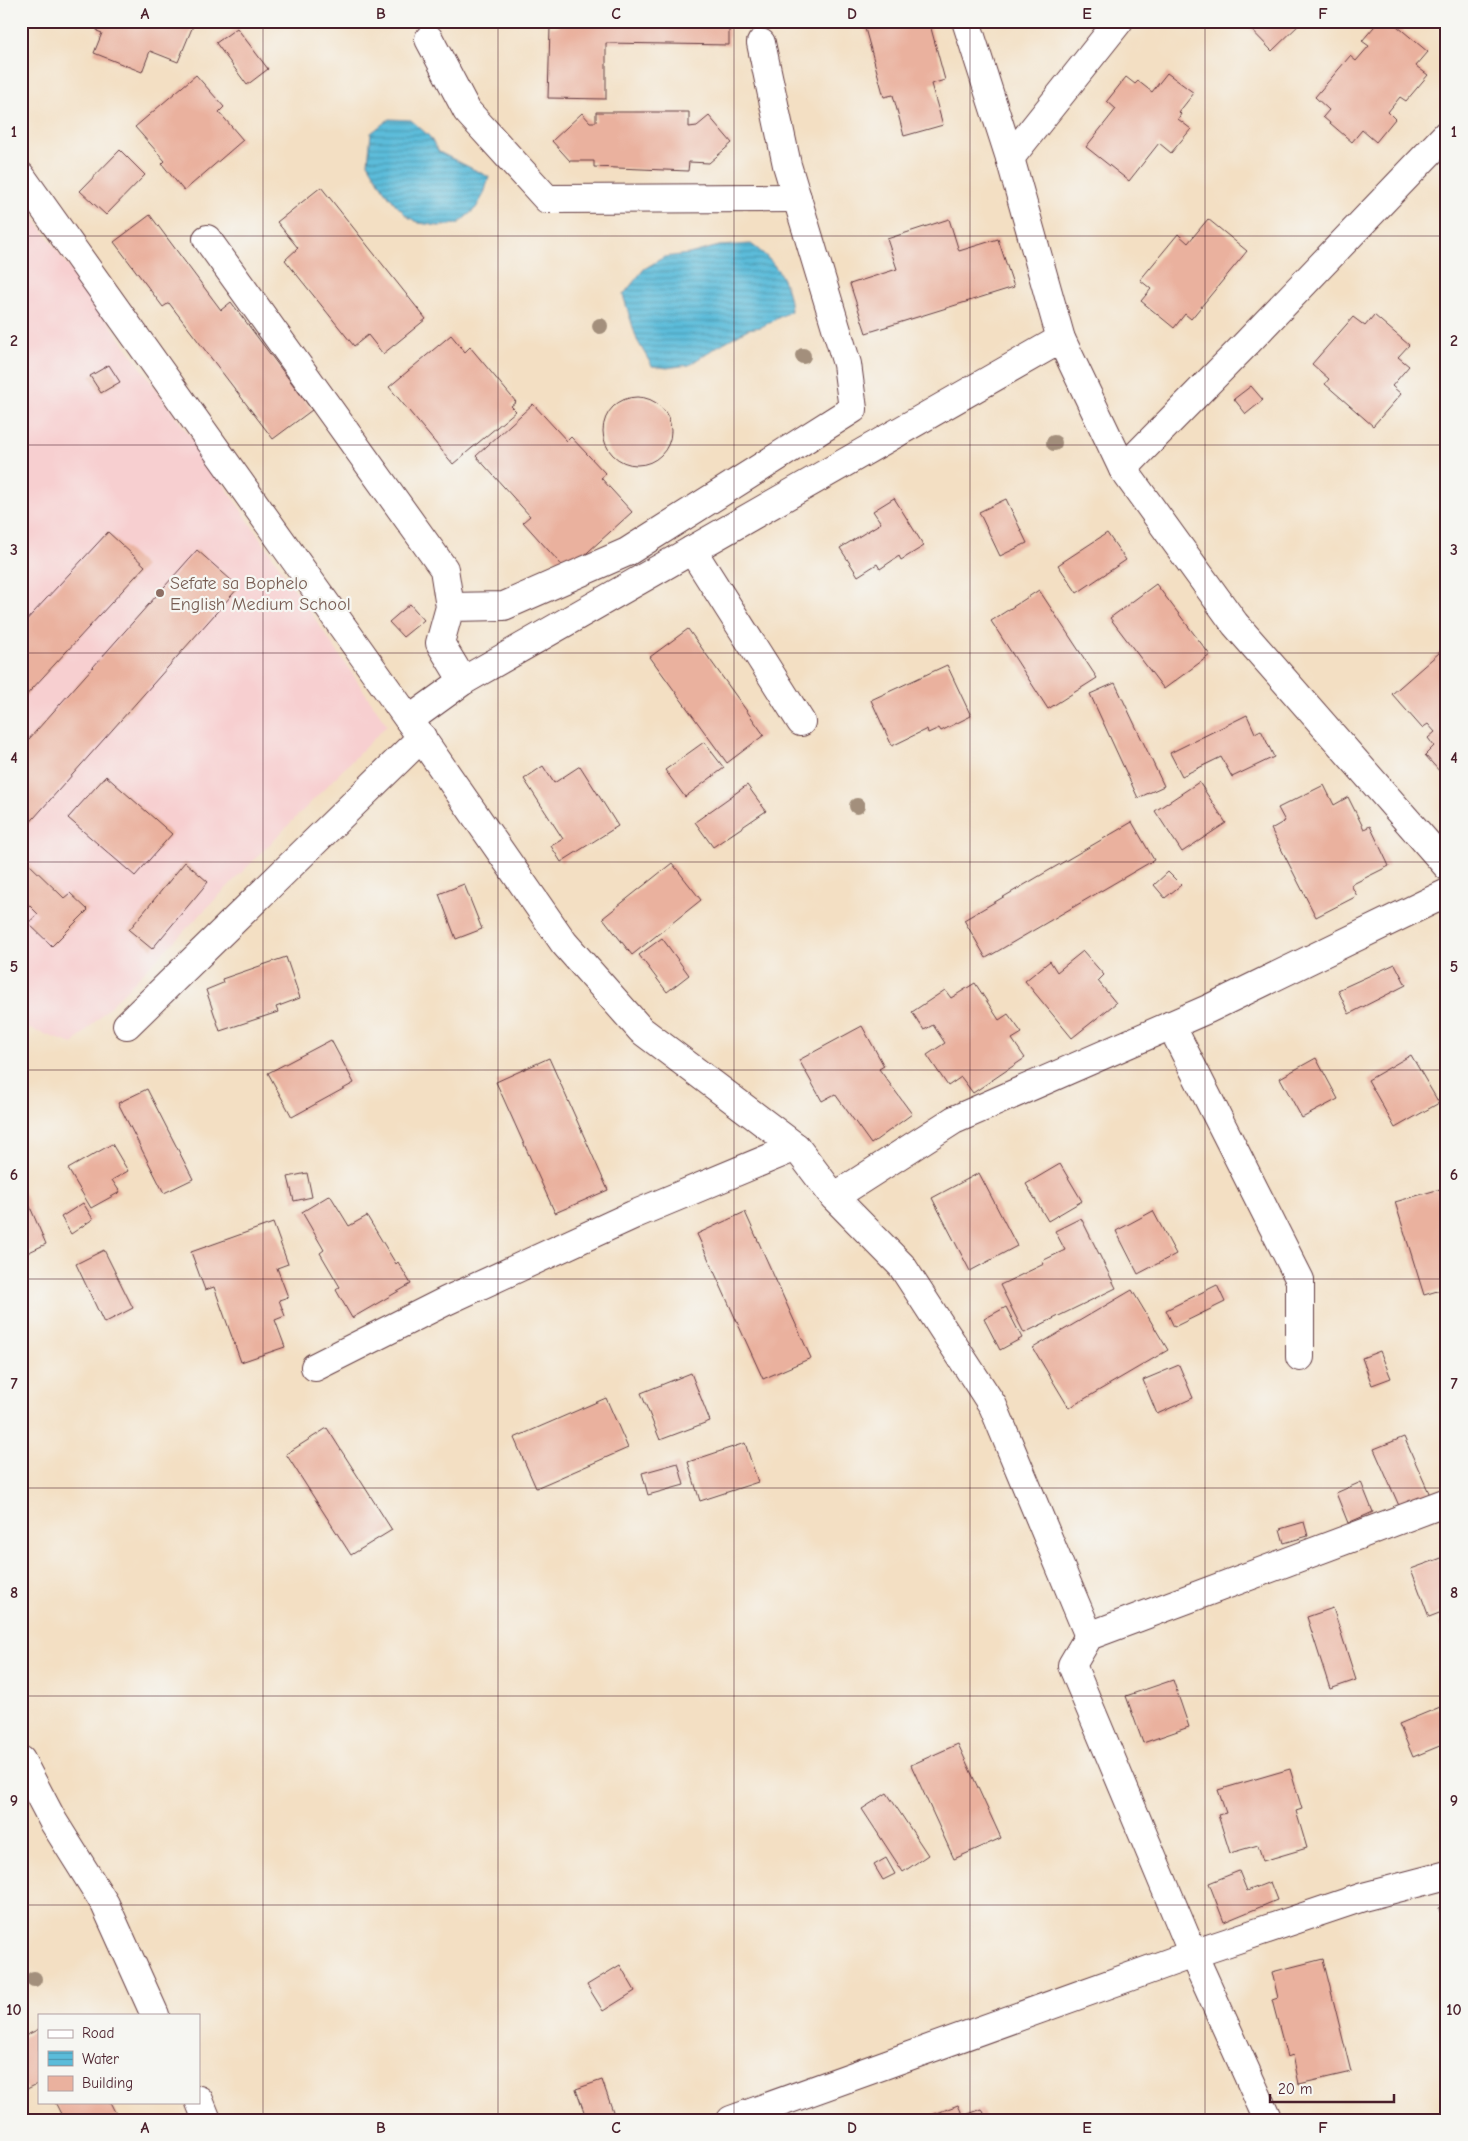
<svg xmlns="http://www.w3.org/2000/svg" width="1468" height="2141" font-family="'Comic Neue',sans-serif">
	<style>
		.built { fill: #f7cfd0 }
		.water { fill: url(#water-rules); stroke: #526e82 }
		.building { fill: #eab19e }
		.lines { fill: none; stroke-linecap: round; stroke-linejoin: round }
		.minor-casing { stroke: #633c42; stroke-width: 30 }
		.minor { stroke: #fff; stroke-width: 28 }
		.tree { fill: #a38f7c }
		.grid { fill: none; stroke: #4a1f2b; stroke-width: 1; stroke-opacity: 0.55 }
		.education-dot { fill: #8d6e63; stroke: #f6f6f2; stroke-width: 2 }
		.labels { text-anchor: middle; stroke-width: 4.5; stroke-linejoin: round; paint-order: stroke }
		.education-label { font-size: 18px; fill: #785e54; stroke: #f6f6f2; text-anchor: start }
		.neatline { fill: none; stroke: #4a1f2b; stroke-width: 2 }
		.grid-label { font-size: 16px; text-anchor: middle; font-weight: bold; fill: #4a1f2b }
	</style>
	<defs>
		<pattern id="water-rules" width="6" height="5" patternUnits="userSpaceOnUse" patternTransform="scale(1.25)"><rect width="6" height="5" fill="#5bbcda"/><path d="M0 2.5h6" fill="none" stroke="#4d98b1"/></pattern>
	</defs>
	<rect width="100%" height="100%" fill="#f6f6f2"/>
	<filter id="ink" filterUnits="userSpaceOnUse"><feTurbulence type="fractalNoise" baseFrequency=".02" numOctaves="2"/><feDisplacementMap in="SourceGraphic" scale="10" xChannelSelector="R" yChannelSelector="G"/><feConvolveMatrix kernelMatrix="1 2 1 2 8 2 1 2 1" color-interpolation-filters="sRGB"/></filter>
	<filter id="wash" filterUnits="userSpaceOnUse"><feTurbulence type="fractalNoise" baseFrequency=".0096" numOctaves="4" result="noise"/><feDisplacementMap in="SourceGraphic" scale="20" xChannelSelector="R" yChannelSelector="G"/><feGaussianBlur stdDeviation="1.12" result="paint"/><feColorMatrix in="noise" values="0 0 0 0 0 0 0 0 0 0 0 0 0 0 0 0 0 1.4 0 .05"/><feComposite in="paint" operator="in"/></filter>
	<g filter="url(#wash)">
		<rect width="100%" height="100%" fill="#f3dfc3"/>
		<polygon class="built" points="21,213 32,215 208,461 387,725 73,1044 21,1026"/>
		<g class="water">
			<polygon points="389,119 411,120 429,136 439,152 489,177 484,194 476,208 458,224 438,226 419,223 408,217 397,206 384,190 368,163 371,133"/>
			<path d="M751 244C775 261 789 281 791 311L761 327 748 329 713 349 689 365 667 368 652 366 637 340 623 295 644 269 664 257 689 254 719 246Z"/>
		</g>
		<g id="blocks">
			<g class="building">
				<polygon points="101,21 195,21 178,62 150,51 142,72 94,53 102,33 97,31"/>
				<polygon points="559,21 729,21 729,45 606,43 606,99 548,98 550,27 559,27"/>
				<polygon points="863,21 929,21 945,80 931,84 943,125 904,136 893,95 884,97"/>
				<polygon points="1243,21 1303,21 1272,51"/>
				<polygon points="1379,21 1391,21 1428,52 1416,66 1428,75 1406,101 1400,97 1388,112 1395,119 1376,142 1362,130 1352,142 1323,117 1329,110 1315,97 1350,56 1356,61 1369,46 1362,41"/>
				<polygon points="237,28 268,69 247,85 216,43"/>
				<polygon points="1167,73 1194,93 1179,112 1181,114 1178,119 1191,129 1171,153 1159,143 1129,181 1086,147 1116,109 1107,101 1126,77 1135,84 1138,81 1152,92"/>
				<polygon points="196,75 224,107 219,112 243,140 184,191 162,164 165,161 135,127"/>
				<polygon points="596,112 689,112 689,127 697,126 709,116 732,143 709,163 689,162 688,171 594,167 594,161 570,161 552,141 582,113 590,122 596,122"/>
				<polygon points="120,150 145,175 106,215 80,191"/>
				<polygon points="321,187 426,319 383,354 368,335 354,346 285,260 298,248 277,222"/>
				<polygon points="150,215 221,310 231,302 312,410 273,439 169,303 163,307 114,242"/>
				<polygon points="949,219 959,251 998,239 1014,287 866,333 850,284 897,269 887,239"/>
				<polygon points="1208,219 1247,251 1191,319 1185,314 1174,328 1141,301 1151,289 1140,280 1178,234 1188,243"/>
				<polygon points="1374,315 1409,345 1398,357 1409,366 1392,386 1401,394 1373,426 1325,384 1329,379 1312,364 1353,317 1365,326"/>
				<polygon points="451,335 465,352 470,347 516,402 511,406 516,411 453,464 389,387"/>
				<polygon points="109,365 120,382 101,393 90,376"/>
				<polygon points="1251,386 1263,400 1246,414 1234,399"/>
				<circle cx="637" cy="431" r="34"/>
				<polygon points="533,404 567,441 571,437 606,474 601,478 632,512 567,571 523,522 530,516 476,456"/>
				<polygon points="894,498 924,546 901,560 899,556 880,569 877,564 858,576 840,548 881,523 873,511"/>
				<polygon points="1006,499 1027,543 1000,556 979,512"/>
				<polygon points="108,532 145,566 21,701 21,626"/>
				<polygon points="1107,533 1126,560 1077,593 1058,565"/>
				<polygon points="197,550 239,587 26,827 21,823 21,748"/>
				<polygon points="1156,584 1210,655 1164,689 1110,618"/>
				<polygon points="1039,590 1097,678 1048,709 991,621"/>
				<polygon points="410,604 424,620 403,637 389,622"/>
				<polygon points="688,629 764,735 727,763 650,657"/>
				<polygon points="1447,646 1447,768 1441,773 1425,755 1434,746 1428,738 1435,732 1428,724 1422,728 1392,694"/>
				<polygon points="947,665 971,716 941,731 939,728 928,733 927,729 892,746 871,700"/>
				<polygon points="1115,683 1164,786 1138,798 1090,694"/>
				<polygon points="1247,715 1255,733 1261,730 1274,757 1232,777 1221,757 1182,776 1170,753"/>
				<polygon points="704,742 724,768 685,797 665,770"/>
				<polygon points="543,766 554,783 580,766 618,826 561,862 551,846 563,839 524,779"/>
				<polygon points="106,776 172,834 135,876 68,818"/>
				<polygon points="1199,782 1226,823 1182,852 1155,811"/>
				<polygon points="747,785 766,811 713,847 695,822"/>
				<polygon points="1324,785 1334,805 1348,797 1364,829 1370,826 1389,866 1351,885 1357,896 1316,917 1271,829 1285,821 1278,808"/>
				<polygon points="1132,822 1154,860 986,958 964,920"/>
				<polygon points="26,861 64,898 70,893 88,910 52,946 28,923 38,914 21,897 21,867"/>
				<polygon points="185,862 208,882 152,949 129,930"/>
				<polygon points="672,863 701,900 632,955 603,918"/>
				<polygon points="1168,872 1181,885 1165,898 1154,885"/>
				<polygon points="464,884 482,929 456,939 439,894"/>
				<polygon points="662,938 689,975 667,992 639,955"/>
				<polygon points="1083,951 1104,975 1098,981 1116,1003 1072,1038 1025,981 1050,961 1057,972"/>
				<polygon points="286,957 300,998 276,1007 278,1012 220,1031 206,990 223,983 222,979"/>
				<polygon points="1395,964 1406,985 1349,1014 1338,990"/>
				<polygon points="975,983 999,1020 1008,1014 1022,1033 1012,1039 1025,1058 973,1093 961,1077 948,1086 927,1055 945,1043 933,1025 924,1030 912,1012 945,990 951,998"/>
				<polygon points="862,1026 884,1066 879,1069 912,1114 871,1144 835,1094 822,1101 799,1060"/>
				<polygon points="331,1040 354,1083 292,1117 268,1073"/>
				<polygon points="1411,1055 1439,1103 1395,1128 1368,1080"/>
				<polygon points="549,1058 608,1190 555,1213 496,1082"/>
				<polygon points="1316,1058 1338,1099 1302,1118 1280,1078"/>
				<polygon points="147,1089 193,1179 164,1193 118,1103"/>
				<polygon points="112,1144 128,1171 112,1180 120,1192 91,1208 68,1169"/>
				<polygon points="1060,1164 1082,1201 1048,1221 1026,1184"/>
				<polygon points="307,1173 312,1197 294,1201 288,1177"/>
				<polygon points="979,1173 1017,1246 970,1271 932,1198"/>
				<polygon points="21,1186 46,1244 25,1254 21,1246"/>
				<polygon points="1447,1187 1447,1288 1424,1295 1395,1202"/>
				<polygon points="330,1195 349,1226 367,1216 396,1264 398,1262 411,1284 352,1318 336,1290 340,1287 320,1253 324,1250 302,1212"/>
				<polygon points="83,1203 93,1219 71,1234 61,1217"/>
				<polygon points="1153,1211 1176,1254 1138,1274 1116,1231"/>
				<polygon points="745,1212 811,1358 763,1379 697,1234"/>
				<polygon points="1081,1218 1116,1288 1024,1333 1000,1285 1044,1264 1042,1261 1065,1250 1055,1231"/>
				<polygon points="273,1223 288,1264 277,1268 288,1297 279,1300 285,1316 275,1320 285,1347 241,1362 214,1287 205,1290 191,1252"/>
				<polygon points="104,1250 133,1308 104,1323 76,1264"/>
				<polygon points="1217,1285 1225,1302 1174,1327 1166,1310"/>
				<polygon points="1132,1290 1168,1350 1069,1408 1033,1348"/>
				<polygon points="1006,1307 1022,1338 1000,1350 984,1319"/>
				<polygon points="1380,1351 1391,1378 1372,1385 1362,1358"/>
				<polygon points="1179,1365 1193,1398 1157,1414 1143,1380"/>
				<polygon points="691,1373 710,1421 660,1440 641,1393"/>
				<polygon points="606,1398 628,1448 536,1488 514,1438"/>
				<polygon points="327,1428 392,1530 351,1555 286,1454"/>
				<polygon points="1404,1437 1430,1495 1400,1508 1374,1449"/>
				<polygon points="745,1443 758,1482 700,1501 688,1462"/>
				<polygon points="678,1463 684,1485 648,1495 642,1473"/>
				<polygon points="1361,1482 1373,1512 1348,1523 1336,1493"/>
				<polygon points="1304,1522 1308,1536 1284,1543 1280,1529"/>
				<polygon points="1447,1556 1447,1610 1429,1617 1411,1569"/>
				<polygon points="1333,1608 1356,1680 1330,1689 1307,1617"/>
				<polygon points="1447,1620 1447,1650 1446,1650 1439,1622"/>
				<polygon points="1173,1680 1189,1727 1143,1743 1126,1696"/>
				<polygon points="1445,1705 1447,1710 1447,1743 1413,1757 1399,1724"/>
				<polygon points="958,1744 1001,1838 954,1859 911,1765"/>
				<polygon points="1290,1769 1302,1809 1296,1811 1307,1848 1263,1861 1258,1845 1230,1853 1218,1815 1226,1813 1218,1790"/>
				<polygon points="887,1793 928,1855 903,1872 862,1809"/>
				<polygon points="886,1858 895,1874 883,1880 874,1865"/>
				<polygon points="1239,1871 1247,1891 1270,1882 1277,1900 1224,1922 1209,1883"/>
				<polygon points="1447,1906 1447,1932 1446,1932 1439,1908"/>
				<polygon points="1323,1959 1351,2072 1299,2084 1293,2055 1287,2057 1272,2000 1278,1998 1272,1972"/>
				<polygon points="620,1965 635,1991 603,2011 587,1985"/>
				<polygon points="39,2029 39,2083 27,2089 21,2077 21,2038"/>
				<polygon points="602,2080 616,2120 587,2120 576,2089"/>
				<polygon points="55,2102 110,2102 117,2116 109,2120 60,2120 63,2118"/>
				<polygon points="958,2105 963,2116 982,2109 987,2120 928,2120 927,2117"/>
			</g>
		</g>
	</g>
	<g filter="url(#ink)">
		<use href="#blocks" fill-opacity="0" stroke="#633c42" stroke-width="1"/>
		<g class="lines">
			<defs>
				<g id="minor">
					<polyline points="966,21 1010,158 1061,339 1123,469 1235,624 1447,866"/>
					<polyline points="429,39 467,111 547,199 797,198"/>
					<polyline points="1010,158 1119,21"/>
					<polyline points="21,176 409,720 564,943 641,1030 796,1147 834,1197 902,1266 993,1406 1089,1636"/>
					<polyline points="207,239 444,569 450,607 440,643 463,681"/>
					<polyline points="1123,469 1243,347 1447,134"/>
					<polyline points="692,550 801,722"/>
					<polyline points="450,607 504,606 627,552 853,409 847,364 787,165 761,43"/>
					<polyline points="409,720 463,681 1061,339"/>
					<polyline points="127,1025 422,737"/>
					<polyline points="1171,1025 1300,1280 1300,1357"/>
					<polyline points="834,1197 954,1120 1208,1009 1447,893"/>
					<polyline points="315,1367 446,1301 633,1215 796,1147"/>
					<polyline points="21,1760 53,1821 105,1904 155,2015"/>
					<polyline points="199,2100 207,2120"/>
					<polyline points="731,2120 1193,1954 1363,1897 1447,1875"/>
					<polyline points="1268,2120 1193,1954 1072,1665 1089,1636 1447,1502"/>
				</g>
			</defs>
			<use href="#minor" class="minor-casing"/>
			<use href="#minor" class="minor"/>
		</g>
		<g class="tree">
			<circle cx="600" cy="326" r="8"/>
			<circle cx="803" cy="356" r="8"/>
			<circle cx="1054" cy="443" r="8"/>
			<circle cx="857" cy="806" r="8"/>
			<circle cx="34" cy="1979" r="8"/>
		</g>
	</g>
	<path class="grid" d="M263 21V2120M498 21V2120M734 21V2120M970 21V2120M1205 21V2120M21 236H1447M21 445H1447M21 653H1447M21 862H1447M21 1070H1447M21 1279H1447M21 1488H1447M21 1696H1447M21 1905H1447"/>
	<circle class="education-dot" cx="160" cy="593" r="5"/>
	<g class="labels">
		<g class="education-label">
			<text x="170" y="589">Sefate sa Bophelo<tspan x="170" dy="21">English Medium School</tspan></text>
		</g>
	</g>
	<rect width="1468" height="2141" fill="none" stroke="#f6f6f2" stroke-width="55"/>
	<rect x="38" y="2014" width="162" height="90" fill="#f6f6f2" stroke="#b1a0a2"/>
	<rect x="48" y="2030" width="25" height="8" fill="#ffffff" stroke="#b1a0a2"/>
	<text x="82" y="2038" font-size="15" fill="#4a1f2b">Road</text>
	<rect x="48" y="2051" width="25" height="15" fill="url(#water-rules)" stroke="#b1a0a2"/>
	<text x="82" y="2064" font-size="15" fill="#4a1f2b">Water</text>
	<rect x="48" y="2076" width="25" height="15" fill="#eab19e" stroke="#b1a0a2"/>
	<text x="82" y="2088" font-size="15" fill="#4a1f2b">Building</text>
	<path d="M1270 2094v8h124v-8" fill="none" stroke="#4a1f2b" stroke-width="2.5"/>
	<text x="1278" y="2094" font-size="15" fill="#4a1f2b" stroke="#f6f6f2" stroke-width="4" paint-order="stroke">20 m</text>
	<rect x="28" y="28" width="1412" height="2086" class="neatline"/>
	<g class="grid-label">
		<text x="145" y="19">A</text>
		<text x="381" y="19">B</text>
		<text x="616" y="19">C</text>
		<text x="852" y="19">D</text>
		<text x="1087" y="19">E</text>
		<text x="1323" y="19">F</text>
		<text x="14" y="137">1</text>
		<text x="1454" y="137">1</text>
		<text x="14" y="346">2</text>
		<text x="1454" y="346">2</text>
		<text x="14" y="555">3</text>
		<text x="1454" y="555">3</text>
		<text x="14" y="763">4</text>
		<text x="1454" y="763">4</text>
		<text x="14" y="972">5</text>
		<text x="1454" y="972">5</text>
		<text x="14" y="1180">6</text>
		<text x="1454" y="1180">6</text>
		<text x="14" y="1389">7</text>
		<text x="1454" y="1389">7</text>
		<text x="14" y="1598">8</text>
		<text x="1454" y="1598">8</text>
		<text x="14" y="1806">9</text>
		<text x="1454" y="1806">9</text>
		<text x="14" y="2015">10</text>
		<text x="1454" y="2015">10</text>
		<text x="145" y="2133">A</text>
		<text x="381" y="2133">B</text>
		<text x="616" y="2133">C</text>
		<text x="852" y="2133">D</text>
		<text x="1087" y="2133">E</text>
		<text x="1323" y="2133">F</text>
	</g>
</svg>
